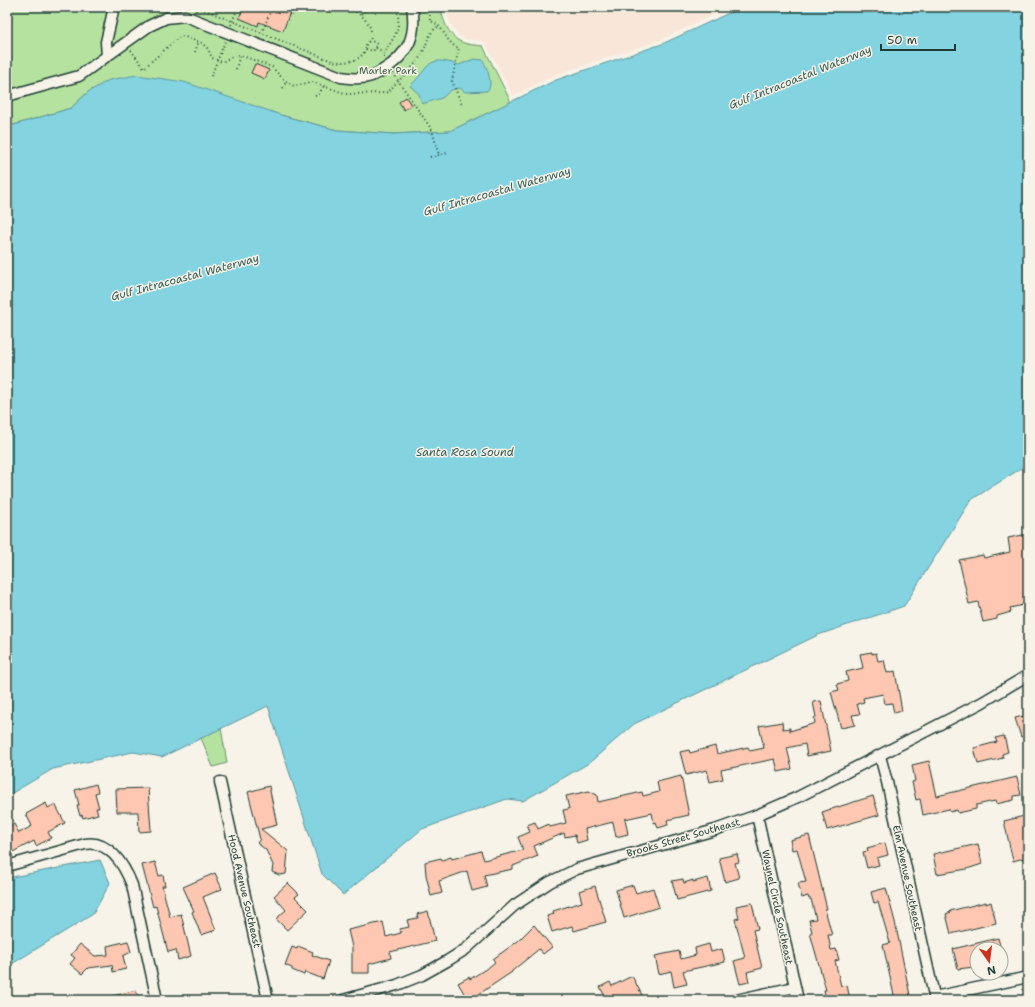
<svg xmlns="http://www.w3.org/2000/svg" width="1035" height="1007" font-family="'Shantell Sans',sans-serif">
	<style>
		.built { fill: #f9e6d8 }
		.green { fill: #b6e2a0; stroke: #6a906a }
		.water { fill: #84d3e1; stroke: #5c979c }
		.building { fill: #fec7b1; stroke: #1f3d34 }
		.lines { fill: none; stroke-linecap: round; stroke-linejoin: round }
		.minor-casing { stroke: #1f3d34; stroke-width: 13 }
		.path { stroke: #1f3d34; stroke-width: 2; stroke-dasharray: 1 3; stroke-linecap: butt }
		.minor { stroke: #f7f3e8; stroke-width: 10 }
		.labels { text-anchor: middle; stroke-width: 3; stroke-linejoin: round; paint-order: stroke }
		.park-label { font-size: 10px; fill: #3d5e4a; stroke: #f7f3e8 }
		.street-label { font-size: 10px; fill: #1f3d34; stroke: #f7f3e8 }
		.water-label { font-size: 11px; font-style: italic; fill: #335b57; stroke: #f7f3e8 }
	</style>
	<rect width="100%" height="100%" fill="#f7f3e8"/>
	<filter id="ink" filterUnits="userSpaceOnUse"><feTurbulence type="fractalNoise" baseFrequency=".025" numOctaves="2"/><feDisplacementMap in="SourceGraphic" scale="8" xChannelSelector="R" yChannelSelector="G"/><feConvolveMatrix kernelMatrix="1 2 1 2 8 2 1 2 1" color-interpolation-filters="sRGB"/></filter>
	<g filter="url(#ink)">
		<polygon class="built" points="445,7 726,7 717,13 660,40 555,75 513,96 486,44 483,41 465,39 458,35 451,25"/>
		<g class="green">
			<path d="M7 7H441C442 20 450 39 464 43 469 45 477 45 483 46L511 102 450 131 394 134 337 130 284 116 88 92 71 108 7 127Z"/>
			<polygon points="221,728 227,763 213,767 201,738"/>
		</g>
		<g class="water">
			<polygon points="742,7 1028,7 1028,464 971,500 904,606 818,635 634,724 589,763 523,801 507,799 422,829 343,895 322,874 268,706 162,757 133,752 53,769 7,796 7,127 71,108 88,92 109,80 137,75 184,82 284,116 337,130 394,134 450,131 556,80 662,44"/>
			<path d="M474 59 483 60C487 68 494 85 487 91L465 92 460 88 451 90 442 98 422 104 419 94 410 86C431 67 425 54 459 65Z"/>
			<polygon points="100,860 110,883 93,914 7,967 7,878"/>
		</g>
		<g class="building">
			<polygon points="244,7 292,7 283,31 259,22 258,26 239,18"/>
			<polygon points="255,64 269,70 265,79 251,73"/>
			<polygon points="406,97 411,105 404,110 399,102"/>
			<polygon points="1028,534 1028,604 1010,608 1011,612 997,616 997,619 983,622 978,602 969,604 959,560 983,555 984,558 1010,552 1008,538"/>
			<polygon points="872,652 872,654 876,653 878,661 884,660 887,673 895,671 902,711 894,713 892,703 885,704 883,694 863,698 864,702 857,704 860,714 852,715 855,725 841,728 831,692 839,690 837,684 848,681 846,672 863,668 860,654"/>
			<polygon points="821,701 831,751 807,756 805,744 787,748 792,769 778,772 775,759 721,770 723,779 710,782 707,770 686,775 680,752 689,750 690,753 715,746 717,754 748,747 750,751 764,748 759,726 782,722 783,729 790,728 790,731 815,723 814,718 816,717 813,702"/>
			<polygon points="1028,715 1028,735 1021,737 1015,718"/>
			<polygon points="1004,736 1008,752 1002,754 1003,758 978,764 974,748 997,742 995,738"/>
			<polygon points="929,761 937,796 1017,777 1021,795 1014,796 1014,800 996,804 995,801 976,805 976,809 958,813 957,810 950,812 949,809 923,815 920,799 916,800 912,782 915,781 912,765"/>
			<polygon points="681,776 689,815 667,820 668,825 658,828 656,822 654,823 652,813 625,819 628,834 616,837 613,822 585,829 587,840 577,843 575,835 565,837 564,833 534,846 538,856 513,866 513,869 484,875 487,887 472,891 467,871 439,881 442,893 431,896 426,875 425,862 441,858 442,860 451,857 452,859 481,851 484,860 523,850 518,837 530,832 527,825 535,822 538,829 549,824 550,827 566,823 563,810 569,809 566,796 589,791 597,795 598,802 642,792 643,796 659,792 657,782"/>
			<polygon points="96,784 98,792 95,793 99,808 96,808 98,814 83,818 82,815 80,816 77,805 79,805 75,790"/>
			<polygon points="269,786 277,825 261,829 288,851 286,874 279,875 272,872 273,865 266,850 257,843 260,839 248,792"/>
			<polygon points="148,788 151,831 139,832 138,812 117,812 116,789"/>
			<polygon points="873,796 879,815 827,830 822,812"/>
			<polygon points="46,803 48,808 55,804 65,823 48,832 51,838 36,846 34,841 7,855 7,827 14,824 19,833 32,826 26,814"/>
			<polygon points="1028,815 1028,857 1013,861 1004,821"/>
			<polygon points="809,835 827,909 825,909 832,935 828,935 831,950 836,949 839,960 835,961 841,986 847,985 850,1000 826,1000 824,990 826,990 810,933 812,932 809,920 816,919 811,899 809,899 808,896 802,898 798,883 806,882 797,849 792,850 790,840"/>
			<polygon points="885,843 888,855 877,858 879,865 867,868 863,852 868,851 867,848"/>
			<polygon points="978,844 982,864 967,869 937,874 933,854"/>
			<polygon points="737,854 739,862 735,863 739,878 725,882 719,858"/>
			<polygon points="155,862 159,876 163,875 165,886 162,886 170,917 181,914 191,956 178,960 176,950 168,952 156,906 153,907 142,865"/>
			<polygon points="215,873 222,889 203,897 216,930 201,935 192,912 194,911 183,887"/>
			<polygon points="708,878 711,891 677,900 672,881 683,879 684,883 693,880 693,882"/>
			<polygon points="288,883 299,894 295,897 308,910 287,930 276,919 286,910 274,896"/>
			<polygon points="633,885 636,893 653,888 659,907 624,918 616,890"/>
			<polygon points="595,886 606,922 574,931 572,926 552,932 547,916 554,914 553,911 582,902 579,891"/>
			<polygon points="886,888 895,922 911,1000 895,1000 883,945 890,943 878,902 874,903 871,892"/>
			<polygon points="986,902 986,904 991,902 996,923 951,934 946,914 951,912 950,911"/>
			<polygon points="752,903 758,929 753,930 762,968 747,972 749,982 740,984 734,961 745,958 735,919 739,918 736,906"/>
			<polygon points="428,911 435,941 390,952 391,958 369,964 369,973 352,973 352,947 348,930 383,922 386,937 401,933 400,929 409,927 407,920 418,918 417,914"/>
			<polygon points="534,925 552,947 543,954 539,949 512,971 512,972 479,994 482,1000 468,1000 458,983 469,977 470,979 489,967 495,962 493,959 518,941"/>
			<polygon points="998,938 1001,949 977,949 977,965 974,965 974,967 958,969 953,949"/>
			<polygon points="128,941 131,952 123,956 126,969 113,972 112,965 88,968 82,974 70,964 75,958 71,955 80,944 95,956 108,955 107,946"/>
			<polygon points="709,944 711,952 722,949 725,962 683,971 687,984 674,987 671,971 659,974 655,956 679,951 681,959 696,955 695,948"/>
			<polygon points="298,946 313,952 312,955 329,961 323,979 305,972 304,975 292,970 292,968 285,965 292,947 297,949"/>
			<polygon points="632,976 642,995 634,1000 607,1000 600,987 610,982 612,986"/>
			<polygon points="136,990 139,1000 109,1000 109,997"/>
		</g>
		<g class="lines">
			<defs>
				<g id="minor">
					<polyline points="107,56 106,42 114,7"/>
					<path d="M7 96 79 76 149 26 166 18 185 16 341 77C347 78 354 79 360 78 368 78 377 74 383 70 408 55 417 36 412 7"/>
					<polyline points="880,756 887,782 935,1000"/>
					<polyline points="220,782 268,1000"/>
					<polyline points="757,815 798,1000"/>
					<path d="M7 866 85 844C109 840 124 865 132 885L157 1000"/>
					<polyline points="934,997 1028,977"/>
					<polyline points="343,1000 397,985 422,975 447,961 466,949 515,905 550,882 577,869 715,830 757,815 798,797 981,703 1028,675"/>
					<polyline points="736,1000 795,987"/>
				</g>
			</defs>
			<use href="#minor" class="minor-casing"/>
			<g class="path">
				<polyline points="270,7 293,16"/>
				<path d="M429 7 430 21C445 25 445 44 459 48L452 81 462 105"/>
				<path d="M196 11 197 7 332 61C343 63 360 63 365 50 367 47 365 48 366 45 367 43 369 41 370 40 376 25 358 11 347 7"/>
				<polyline points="361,14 369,7"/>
				<polyline points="231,25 238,7"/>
				<polyline points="262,33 272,7"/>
				<polyline points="376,48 384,52"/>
				<polyline points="366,49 373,51 376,48 377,44 370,40"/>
				<path d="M131 50 144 68 178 38 182 36 202 43 208 49 212 58 222 62 233 56 240 55 272 67 284 80 294 86 312 82 347 94 384 93 388 92C400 78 414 69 423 52 428 42 428 32 439 26"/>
				<polyline points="195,52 199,41"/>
				<path d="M383 58V55C393 38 403 29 396 7"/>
				<polyline points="236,69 240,55"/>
				<polyline points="393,73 432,130 439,155"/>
				<polyline points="211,76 225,42"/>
				<polyline points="283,88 286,82"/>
				<polyline points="315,96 319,94 323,87"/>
				<polyline points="430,157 448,153"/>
			</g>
			<use href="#minor" class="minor"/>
		</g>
	</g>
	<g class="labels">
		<g class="park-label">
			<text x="388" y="74">Marler Park</text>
		</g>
		<g class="street-label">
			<text transform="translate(683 837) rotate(-16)" y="4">Brooks Street Southeast</text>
			<text transform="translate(908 878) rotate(78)" y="4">Elm Avenue Southeast</text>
			<text transform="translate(245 891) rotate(77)" y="4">Hood Avenue Southeast</text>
			<text transform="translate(778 907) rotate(78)" y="4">Waynel Circle Southeast</text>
		</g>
		<g class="water-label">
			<text transform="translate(800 77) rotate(-22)" y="4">Gulf Intracoastal Waterway</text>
			<text transform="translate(497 191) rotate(-16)" y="4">Gulf Intracoastal Waterway</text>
			<text transform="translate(185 277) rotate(-15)" y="4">Gulf Intracoastal Waterway</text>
			<text x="465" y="456">Santa Rosa Sound</text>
		</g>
	</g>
	<rect width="1035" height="1007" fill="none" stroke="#f7f3e8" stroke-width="24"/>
	<rect x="12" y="12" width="1011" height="983" fill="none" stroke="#1f3d34" stroke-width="1.5" filter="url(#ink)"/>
	<g transform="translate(989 961) rotate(166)"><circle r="19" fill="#f7f3e8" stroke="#a1aaa0"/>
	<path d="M0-3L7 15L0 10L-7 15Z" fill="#c8321e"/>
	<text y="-6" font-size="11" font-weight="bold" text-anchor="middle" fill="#1f3d34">N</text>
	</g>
	<path d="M881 44v6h74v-6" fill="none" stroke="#1f3d34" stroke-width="2"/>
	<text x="887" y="44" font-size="12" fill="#1f3d34" stroke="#f7f3e8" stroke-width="3" paint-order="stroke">50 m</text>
</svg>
